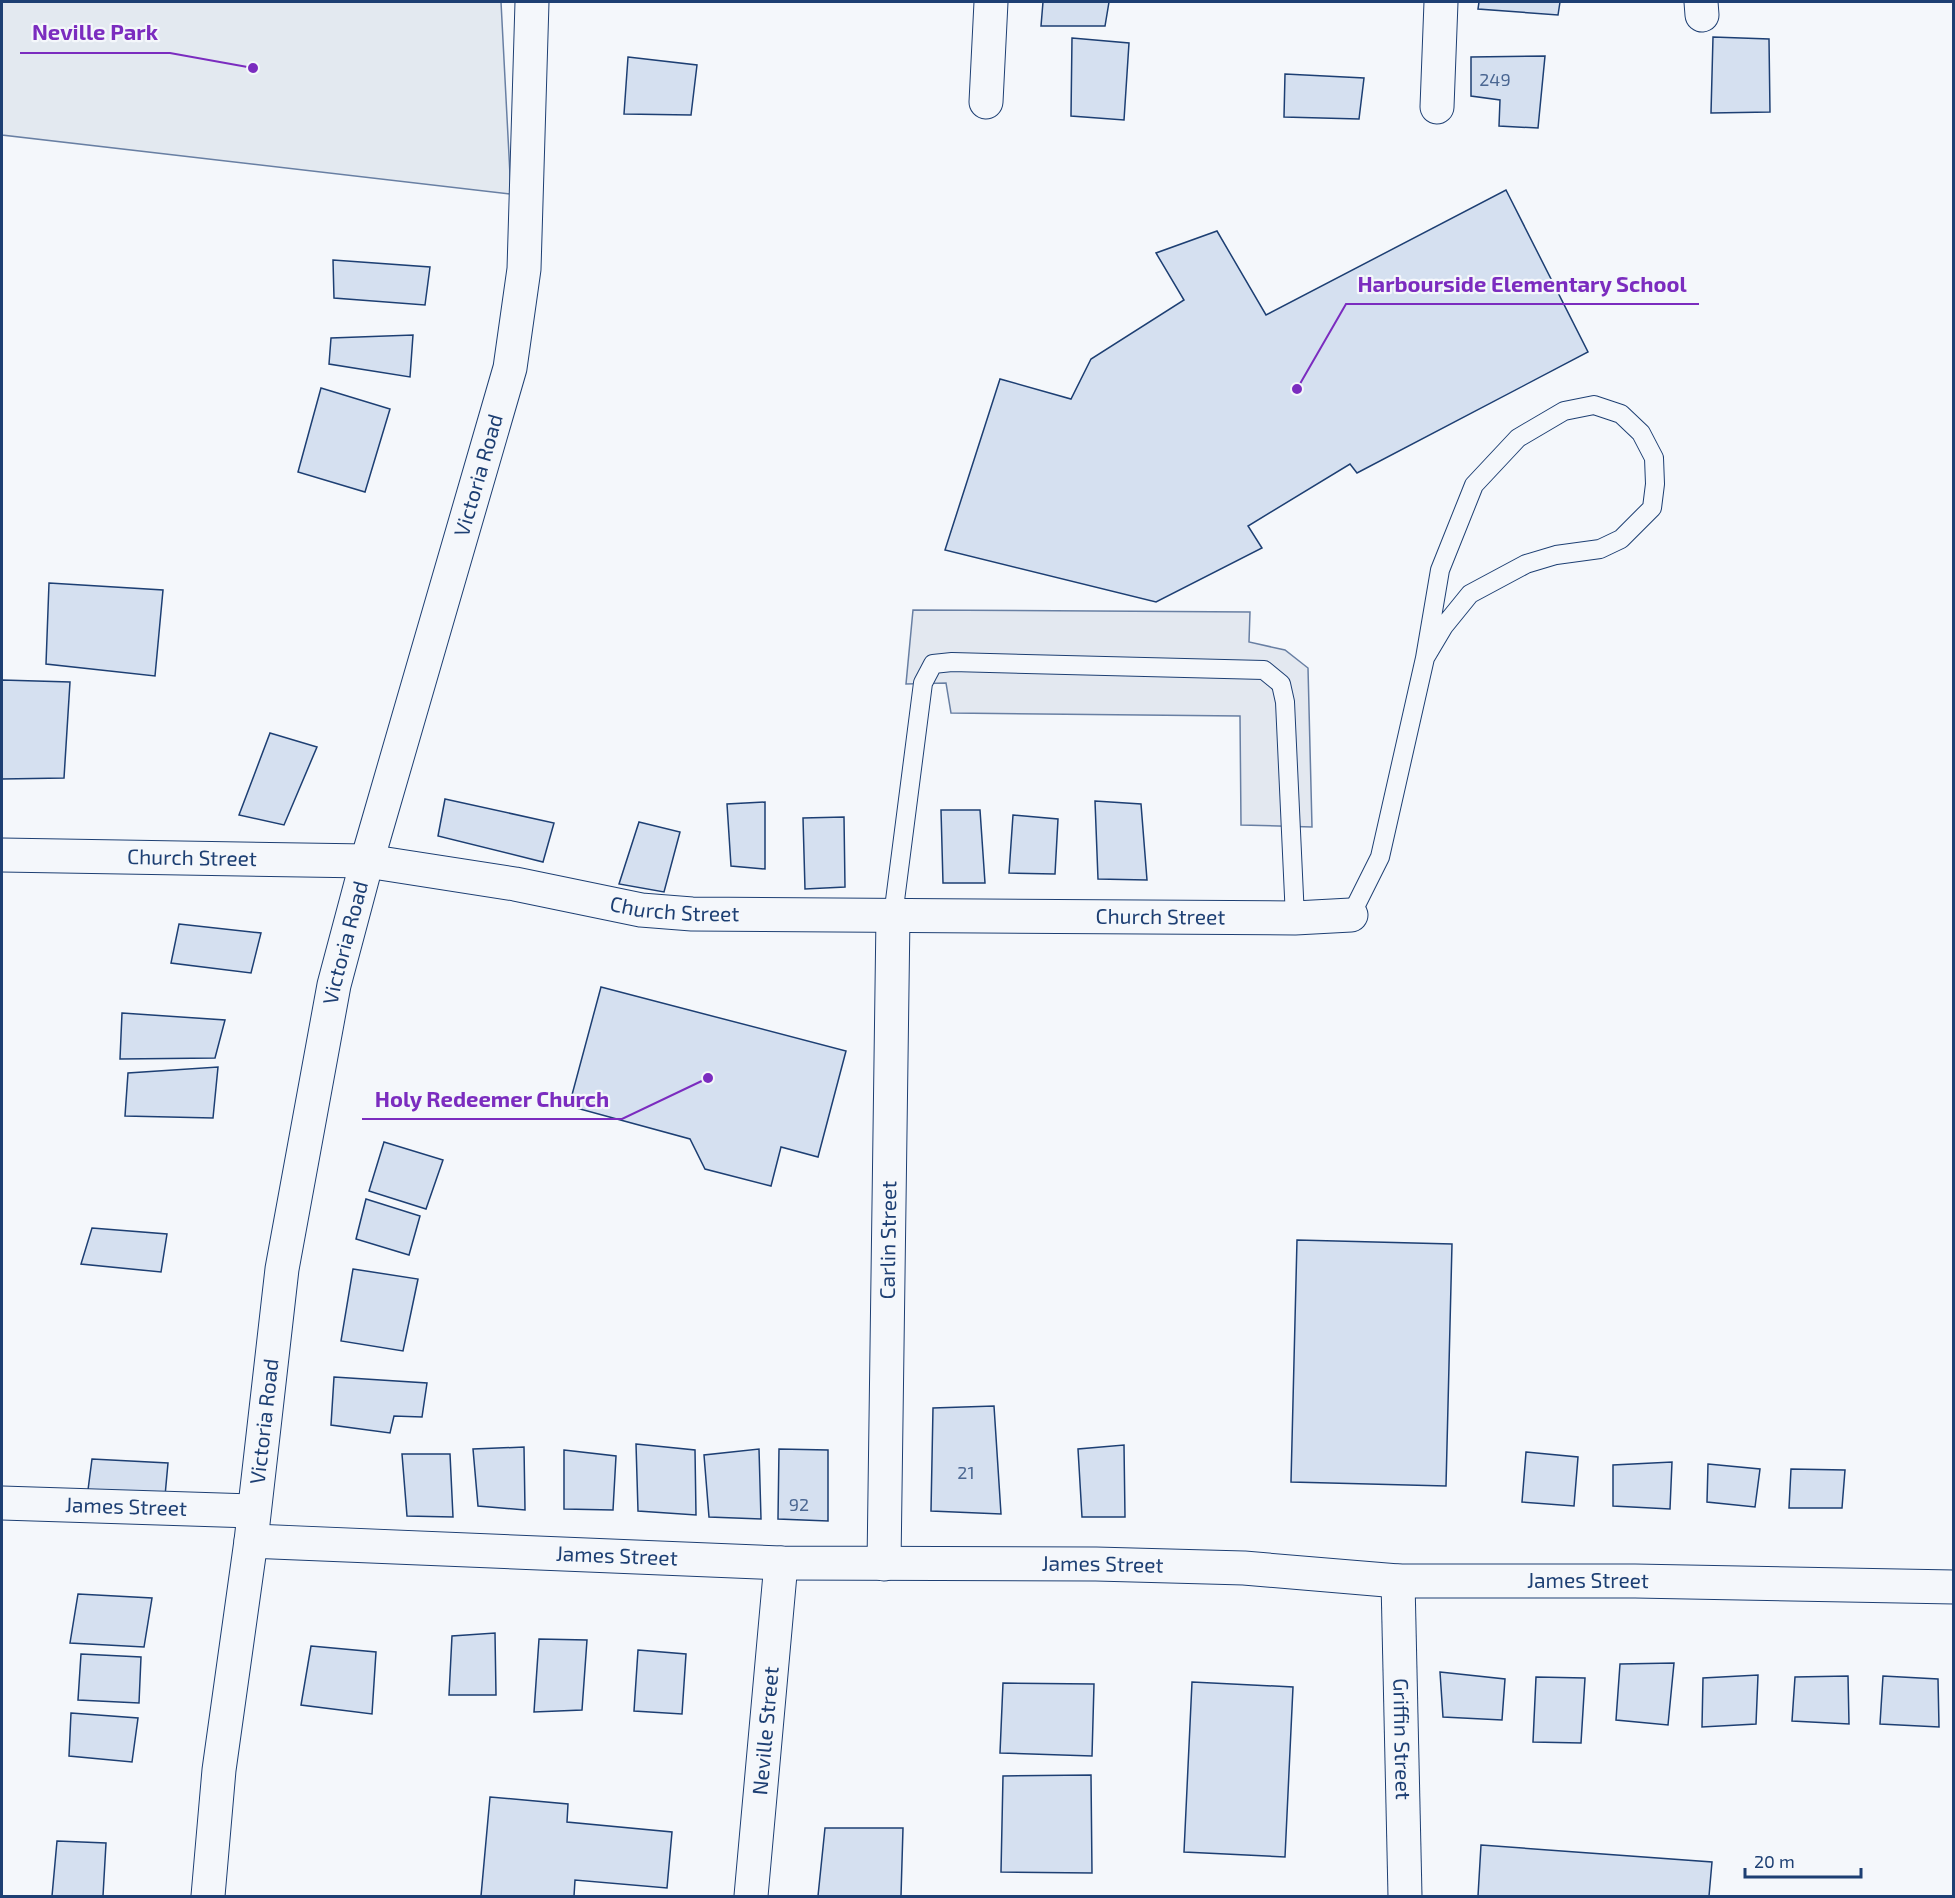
<svg xmlns="http://www.w3.org/2000/svg" width="1955" height="1898" font-family="'Exo 2',sans-serif">
	<style>
		.green { fill: #e3e9f0; stroke: #687fa3; stroke-width: 1.5 }
		.parking { fill: #e3e8f0; stroke: #687fa3; stroke-width: 1.5 }
		.building { fill: #d5e0f0; stroke: #1d3f73; stroke-width: 1.5 }
		.lines { fill: none; stroke-linecap: round; stroke-linejoin: round }
		.lane-casing { stroke: #1d3f73; stroke-width: 20 }
		.street-casing { stroke: #1d3f73; stroke-width: 35 }
		.secondary-casing { stroke: #1d3f73; stroke-width: 35 }
		.primary-casing { stroke: #1d3f73; stroke-width: 35 }
		.lane { stroke: #f4f7fb; stroke-width: 18 }
		.street { stroke: #f4f7fb; stroke-width: 33 }
		.secondary { stroke: #f4f7fb; stroke-width: 33 }
		.primary { stroke: #f4f7fb; stroke-width: 33 }
		.labels { text-anchor: middle; stroke-width: 4.5; stroke-linejoin: round; paint-order: stroke }
		.number-label { font-size: 18px; fill: #4b6792 }
		.street-label { font-size: 21px; fill: #1d3f73; stroke: #f4f7fb }
		.leader { fill: none; stroke: #7b2cbf; stroke-width: 2 }
		.callout-dot { fill: #7b2cbf; stroke: #f4f7fb; stroke-width: 2 }
		.callout-label { font-size: 22px; text-anchor: middle; font-weight: bold; fill: #7b2cbf; stroke: #f4f7fb; stroke-width: 4.5; stroke-linejoin: round; paint-order: stroke }
	</style>
	<rect width="100%" height="100%" fill="#f4f7fb"/>
	<polygon class="green" points="2,2 501,2 511,194 2,135"/>
	<polygon class="parking" points="913,610 1250,612 1249,642 1285,650 1308,668 1312,827 1241,825 1240,716 951,713 946,683 906,684"/>
	<g class="building">
		<polygon points="1043,2 1109,2 1105,26 1041,26"/>
		<polygon points="1479,2 1560,2 1558,15 1478,9"/>
		<polygon points="1713,37 1769,39 1770,112 1711,113"/>
		<polygon points="1072,38 1129,43 1124,120 1071,116"/>
		<polygon points="1545,56 1538,128 1499,126 1500,100 1471,96 1471,57"/>
		<polygon points="628,57 697,65 691,115 624,114"/>
		<polygon points="1285,74 1364,78 1359,119 1284,117"/>
		<polygon points="1506,190 1588,352 1357,473 1350,464 1248,526 1262,548 1156,602 945,550 1000,379 1071,399 1091,359 1184,300 1156,253 1217,231 1266,315"/>
		<polygon points="333,260 430,267 425,305 334,298"/>
		<polygon points="413,335 410,377 329,364 331,338"/>
		<polygon points="321,388 390,409 365,492 298,472"/>
		<polygon points="49,583 163,590 155,676 46,664"/>
		<polygon points="2,680 70,682 64,778 2,779"/>
		<polygon points="270,733 317,747 284,825 239,815"/>
		<polygon points="445,799 554,823 543,862 438,836"/>
		<polygon points="1095,801 1141,804 1147,880 1098,879"/>
		<polygon points="765,802 765,869 731,866 727,804"/>
		<polygon points="941,810 980,810 985,883 943,883"/>
		<polygon points="1013,815 1058,819 1055,874 1009,873"/>
		<polygon points="844,817 845,887 805,889 803,818"/>
		<polygon points="639,822 680,832 664,892 619,884"/>
		<polygon points="179,924 261,933 251,973 171,963"/>
		<polygon points="601,987 846,1051 818,1157 781,1147 771,1186 705,1169 690,1139 569,1106"/>
		<polygon points="122,1013 225,1020 215,1058 120,1059"/>
		<polygon points="218,1067 213,1118 125,1116 128,1073"/>
		<polygon points="384,1142 443,1160 426,1209 369,1191"/>
		<polygon points="366,1199 420,1216 409,1255 356,1239"/>
		<polygon points="92,1228 167,1234 161,1272 81,1264"/>
		<polygon points="1297,1240 1452,1244 1446,1486 1291,1482"/>
		<polygon points="353,1269 418,1279 403,1351 341,1341"/>
		<polygon points="334,1377 427,1383 422,1417 394,1416 390,1433 331,1425"/>
		<polygon points="994,1406 1001,1514 931,1511 933,1408"/>
		<polygon points="636,1444 695,1450 696,1515 638,1511"/>
		<polygon points="1124,1445 1125,1517 1082,1517 1078,1449"/>
		<polygon points="524,1447 525,1510 478,1506 473,1449"/>
		<polygon points="759,1449 761,1519 709,1517 704,1455"/>
		<polygon points="779,1449 828,1450 828,1521 778,1519"/>
		<polygon points="564,1450 616,1456 613,1510 564,1509"/>
		<polygon points="1526,1452 1578,1457 1574,1506 1522,1502"/>
		<polygon points="402,1454 450,1454 453,1517 407,1516"/>
		<polygon points="92,1459 168,1463 165,1496 88,1490"/>
		<polygon points="1672,1462 1670,1509 1613,1506 1613,1465"/>
		<polygon points="1708,1464 1760,1469 1755,1507 1707,1502"/>
		<polygon points="1791,1469 1845,1470 1842,1508 1789,1508"/>
		<polygon points="78,1594 152,1598 144,1647 70,1643"/>
		<polygon points="495,1633 496,1695 449,1695 452,1636"/>
		<polygon points="539,1639 587,1640 582,1710 534,1712"/>
		<polygon points="311,1646 376,1652 372,1714 301,1705"/>
		<polygon points="638,1650 686,1654 682,1714 634,1711"/>
		<polygon points="81,1654 141,1657 139,1703 78,1700"/>
		<polygon points="1674,1663 1668,1725 1616,1720 1620,1664"/>
		<polygon points="1440,1672 1505,1679 1502,1720 1443,1717"/>
		<polygon points="1758,1675 1756,1724 1702,1727 1703,1678"/>
		<polygon points="1848,1676 1849,1724 1792,1721 1795,1677"/>
		<polygon points="1883,1676 1938,1679 1939,1727 1880,1724"/>
		<polygon points="1536,1677 1585,1678 1581,1743 1533,1742"/>
		<polygon points="1192,1682 1293,1687 1285,1857 1184,1852"/>
		<polygon points="1003,1683 1094,1684 1092,1756 1000,1753"/>
		<polygon points="71,1713 138,1718 132,1762 69,1756"/>
		<polygon points="1091,1775 1092,1873 1001,1872 1003,1776"/>
		<polygon points="490,1797 568,1804 567,1822 672,1832 667,1888 575,1880 574,1896 481,1896"/>
		<polygon points="825,1828 903,1828 901,1896 818,1896"/>
		<polygon points="57,1841 106,1843 103,1896 52,1896"/>
		<polygon points="1481,1845 1712,1862 1709,1896 1478,1896"/>
	</g>
	<g class="lines">
		<defs>
			<g id="lane">
				<polyline points="1351,915 1380,857 1425,658 1440,570 1474,485 1518,438 1564,411 1594,405 1621,414 1641,433 1654,458 1655,484 1652,508 1621,539 1600,549 1556,555 1526,564 1470,594 1444,626 1425,658"/>
				<polyline points="893,916 923,683 933,664 952,662 1264,670 1281,684 1285,702 1295,918"/>
			</g>
			<g id="street">
				<polyline points="1701,2 1702,15"/>
				<polyline points="986,102 991,2"/>
				<polyline points="1437,107 1441,2"/>
				<path id="s1" d="M367 861 515 884 641 910 692 914 1295 918 1351 915"/>
				<path id="s2" d="M2 1503 252 1511"/>
				<path id="s3" d="M251 1541 781 1563 1096 1564 1244 1568 1398 1581H1635L1954 1587"/>
				<path id="s4" d="M884 1564 893 916"/>
				<path id="s5" d="M1398 1581 1405 1896"/>
				<path id="s6" d="M751 1896 781 1563"/>
			</g>
			<g id="secondary">
				<path id="s7" d="M2 855 367 861"/>
			</g>
			<g id="primary">
				<path id="s8" d="M208 1896 219 1770 251 1541 282 1269 334 985 367 861 510 368 524 269 532 2"/>
			</g>
		</defs>
		<use href="#lane" class="lane-casing"/>
		<use href="#street" class="street-casing"/>
		<use href="#secondary" class="secondary-casing"/>
		<use href="#primary" class="primary-casing"/>
		<use href="#lane" class="lane"/>
		<use href="#street" class="street"/>
		<use href="#secondary" class="secondary"/>
		<use href="#primary" class="primary"/>
	</g>
	<g class="labels">
		<g class="number-label">
			<text x="1495" y="86">249</text>
			<text x="966" y="1479">21</text>
			<text x="799" y="1511">92</text>
		</g>
		<g class="street-label">
			<text dy="7" stroke="none"><textPath href="#s8" startOffset="1450">Victoria Road</textPath></text>
			<text dy="7" stroke="none"><textPath href="#s7" startOffset="190">Church Street</textPath></text>
			<text dy="7" stroke="none"><textPath href="#s1" startOffset="312">Church Street</textPath></text>
			<text dy="7" stroke="none"><textPath href="#s1" startOffset="798">Church Street</textPath></text>
			<text dy="7" stroke="none"><textPath href="#s8" startOffset="964">Victoria Road</textPath></text>
			<text dy="7" stroke="none"><textPath href="#s4" startOffset="324">Carlin Street</textPath></text>
			<text dy="7" stroke="none"><textPath href="#s8" startOffset="478">Victoria Road</textPath></text>
			<text dy="7" stroke="none"><textPath href="#s2" startOffset="124">James Street</textPath></text>
			<text dy="7" stroke="none"><textPath href="#s3" startOffset="366">James Street</textPath></text>
			<text dy="7" stroke="none"><textPath href="#s3" startOffset="852">James Street</textPath></text>
			<text dy="7" stroke="none"><textPath href="#s3" startOffset="1338">James Street</textPath></text>
			<text dy="7" stroke="none"><textPath href="#s6" startOffset="166">Neville Street</textPath></text>
			<text dy="7" stroke="none"><textPath href="#s5" startOffset="158">Griffin Street</textPath></text>
		</g>
	</g>
	<path class="leader" d="M253 68L170 53H20M1297 389L1346 304H1699M708 1078L622 1119H362"/>
	<g class="callout-dot">
		<circle cx="253" cy="68" r="6"/>
		<circle cx="1297" cy="389" r="6"/>
		<circle cx="708" cy="1078" r="6"/>
	</g>
	<g class="callout-label">
		<text x="95" y="40">Neville Park</text>
		<text x="1522" y="292">Harbourside Elementary School</text>
		<text x="492" y="1107">Holy Redeemer Church</text>
	</g>
	<rect width="1955" height="1898" fill="none" stroke="#1d3f73" stroke-width="6"/>
	<path d="M1745 1868v9h116v-9" fill="none" stroke="#1d3f73" stroke-width="3"/>
	<text x="1754" y="1868" font-size="18" fill="#1d3f73" stroke="#f4f7fb" stroke-width="4.5" paint-order="stroke">20 m</text>
</svg>
